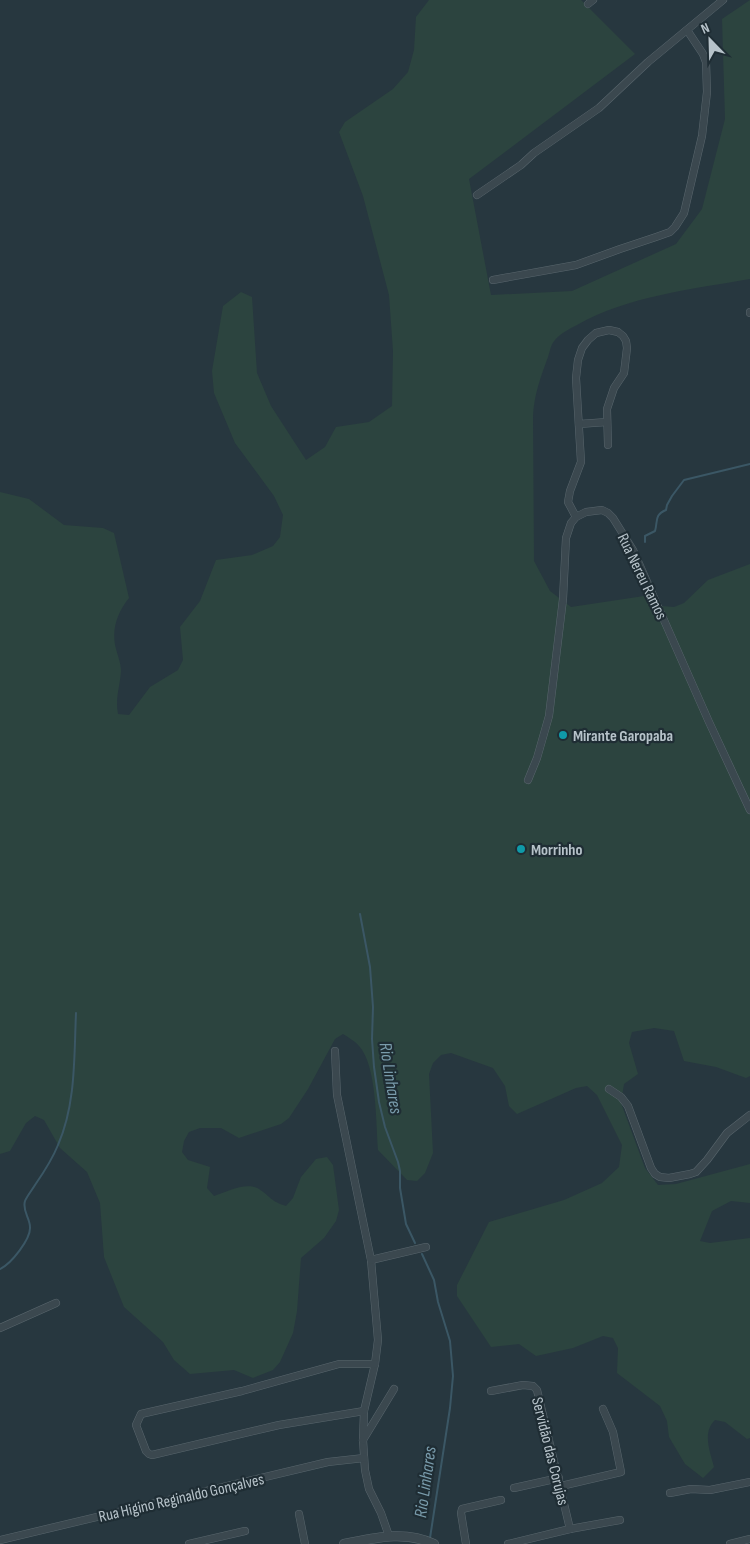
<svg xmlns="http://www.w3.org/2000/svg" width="750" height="1544" font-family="'Sofia Sans Condensed',sans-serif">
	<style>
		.green { fill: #2c443f }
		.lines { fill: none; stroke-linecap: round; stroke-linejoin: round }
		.stream { stroke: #3b5765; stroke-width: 2 }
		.minor-casing { stroke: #59666d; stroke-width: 8 }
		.tertiary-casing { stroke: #59666d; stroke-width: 10 }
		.minor { stroke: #3b484f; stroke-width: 7 }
		.tertiary { stroke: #3b484f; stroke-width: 9 }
		.culture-dot { fill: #0f9aa8; stroke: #1f2d34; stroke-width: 2 }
		.labels { text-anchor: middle; stroke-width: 4.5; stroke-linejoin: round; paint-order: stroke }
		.street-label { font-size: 16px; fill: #b7c3ca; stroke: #1f2d34 }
		.poi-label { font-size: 16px; font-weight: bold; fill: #b7c3ca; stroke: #1f2d34; text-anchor: start }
		.water-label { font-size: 18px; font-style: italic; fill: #799bab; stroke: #1f2d34 }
	</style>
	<rect width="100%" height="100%" fill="#27373f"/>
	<path class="green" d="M429 0H581L635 54 469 179 491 295 572 291 676 244 702 209 725 119 722 19 750 0V279C693 289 628 296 577 325 569 329 561 333 555 340 551 344 550 351 548 357 541 376 534 395 533 416L534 561 550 591 571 607 644 596 649 605 674 607 684 603 708 580 750 564V1076L746 1078 716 1067 684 1061 674 1031 654 1028 632 1032 629 1043 638 1074 624 1084 621 1103 645 1168 658 1185 676 1184 750 1164V1203L731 1201 712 1211 700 1241 710 1243 750 1238V1438L747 1439 725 1422 715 1420C702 1432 710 1452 714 1467L703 1478 685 1464 669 1437 667 1421 660 1406 617 1373 618 1348 613 1338 603 1336 573 1348 536 1356 519 1344 491 1347 457 1296V1285L489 1222 564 1200 602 1183 619 1167 622 1145 597 1095 587 1086 576 1088 517 1114 509 1106 505 1086 493 1068 451 1053 441 1055 433 1063 429 1074 433 1153 425 1173 417 1181 407 1180 378 1150C376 1125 377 1065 359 1046 355 1041 349 1038 343 1034L335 1039 308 1089 289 1118 281 1124 239 1138 221 1128H200L189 1132 184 1141 182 1152 188 1160 210 1167 207 1188 214 1196C226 1192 247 1181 259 1189 271 1197 270 1201 286 1206L293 1198 301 1177 316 1159 327 1157 333 1165 339 1210 336 1221 324 1238 301 1258 297 1311 293 1333 280 1362 273 1370 253 1378 234 1370 190 1374 174 1360 163 1342 124 1307 104 1257 100 1203 87 1172 60 1148 44 1120 35 1116 26 1123 10 1151 0 1154V492L29 499 64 525 103 528 114 533 129 598C117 613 111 630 116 649 118 656 121 664 121 671 120 687 115 698 118 714L129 715 150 687 178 670 183 660 180 627 200 601 216 560 252 555 273 546 280 537 283 515 274 496 235 443 214 393 212 371 223 306 241 292 252 297 257 373 271 406 306 460 325 447 336 427 369 422 392 406 393 351 389 295 363 196 339 132 345 122 393 89 408 72 414 50 416 17Z"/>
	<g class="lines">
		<g class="stream">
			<path d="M645 542V536L655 531C658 521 654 515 666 510L667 505 672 496 684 480 750 464"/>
			<polyline points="360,914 370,967 373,1007 372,1039 374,1067 379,1102 385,1127 398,1162 400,1171 400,1188 406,1224 415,1243"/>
			<polyline points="422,1254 434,1280 438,1302 450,1341 453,1376 450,1408 430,1538"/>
			<path d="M0 1269C11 1264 31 1239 30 1227 30 1218 22 1211 25 1201 27 1196 32 1190 35 1185 44 1172 52 1160 58 1145 76 1104 74 1057 76 1013"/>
		</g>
		<defs>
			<g id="minor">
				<polyline points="588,4 593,0"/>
				<polyline points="477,195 521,165 534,153 599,108 648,62 723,0"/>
				<polyline points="493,280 576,265 620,249 656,237 670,232 675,227 684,213 702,136 707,92 706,62 703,54 687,30"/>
				<polyline points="750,312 750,313"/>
				<polyline points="579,424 607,422"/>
				<polyline points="576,517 568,502 570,491 581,462 576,378 578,360 582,348 588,340 596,333 609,330 618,332 623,336 626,341 627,348 624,373 614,388 607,409 608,445"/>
				<polyline points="528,780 537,758 549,716 563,599 566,538 571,523 576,517 586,512 602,510 608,513 613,518 633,550 709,722 750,810"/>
				<polyline points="335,1051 337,1095 371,1260 378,1340 375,1364 364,1411 363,1440 365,1470 369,1489 381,1513 389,1536"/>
				<polyline points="609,1089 621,1097 628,1106 651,1168 655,1174 660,1177 669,1178 690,1174 696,1172 707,1160 727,1133 750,1115"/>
				<polyline points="371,1260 426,1247"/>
				<polyline points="0,1328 56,1303"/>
				<polyline points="491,1391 523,1385 533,1386 537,1390 570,1529"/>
				<polyline points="364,1411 279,1425 152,1455 149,1454 146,1451 136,1425 141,1414 242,1391 339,1364 375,1364"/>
				<polyline points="363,1440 394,1389"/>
				<polyline points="561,1486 621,1472 613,1432 603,1409"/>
				<polyline points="514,1488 559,1478"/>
				<polyline points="670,1493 691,1489 710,1490 750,1482"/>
				<polyline points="299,1514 305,1544"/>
				<polyline points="0,1540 328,1462 364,1458"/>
				<polyline points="189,1544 245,1531"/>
				<polyline points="466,1544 461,1513 462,1509 501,1500"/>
				<polyline points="508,1544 570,1529 620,1520"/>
				<polyline points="730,1544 750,1539"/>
			</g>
			<path id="tertiary" d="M344 1544C375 1538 404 1530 434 1544"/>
		</defs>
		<use href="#minor" class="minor-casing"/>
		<use href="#tertiary" class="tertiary-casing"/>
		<use href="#minor" class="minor"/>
		<use href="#tertiary" class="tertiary"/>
	</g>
	<g class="culture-dot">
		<circle cx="563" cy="735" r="5"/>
		<circle cx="521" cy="849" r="5"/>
	</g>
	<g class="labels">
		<g class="street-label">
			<text transform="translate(643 576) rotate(64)" y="6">Rua Nereu Ramos</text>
			<text transform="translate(551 1451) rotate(76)" y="6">Servidão das Corujas</text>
			<text transform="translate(181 1497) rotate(-13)" y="6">Rua Higino Reginaldo Gonçalves</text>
		</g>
		<g class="poi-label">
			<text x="573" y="741">Mirante Garopaba</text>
			<text x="531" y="855">Morrinho</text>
		</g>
		<g class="water-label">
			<text transform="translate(391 1078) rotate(81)" y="6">Rio Linhares</text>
			<text transform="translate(425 1482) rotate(-82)" y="6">Rio Linhares</text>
		</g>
	</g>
	<g transform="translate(710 40) rotate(337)" stroke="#1f2d34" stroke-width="4" paint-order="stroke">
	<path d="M0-4L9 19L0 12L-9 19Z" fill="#b7c3ca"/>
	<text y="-8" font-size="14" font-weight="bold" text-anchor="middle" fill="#b7c3ca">N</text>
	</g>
</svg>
